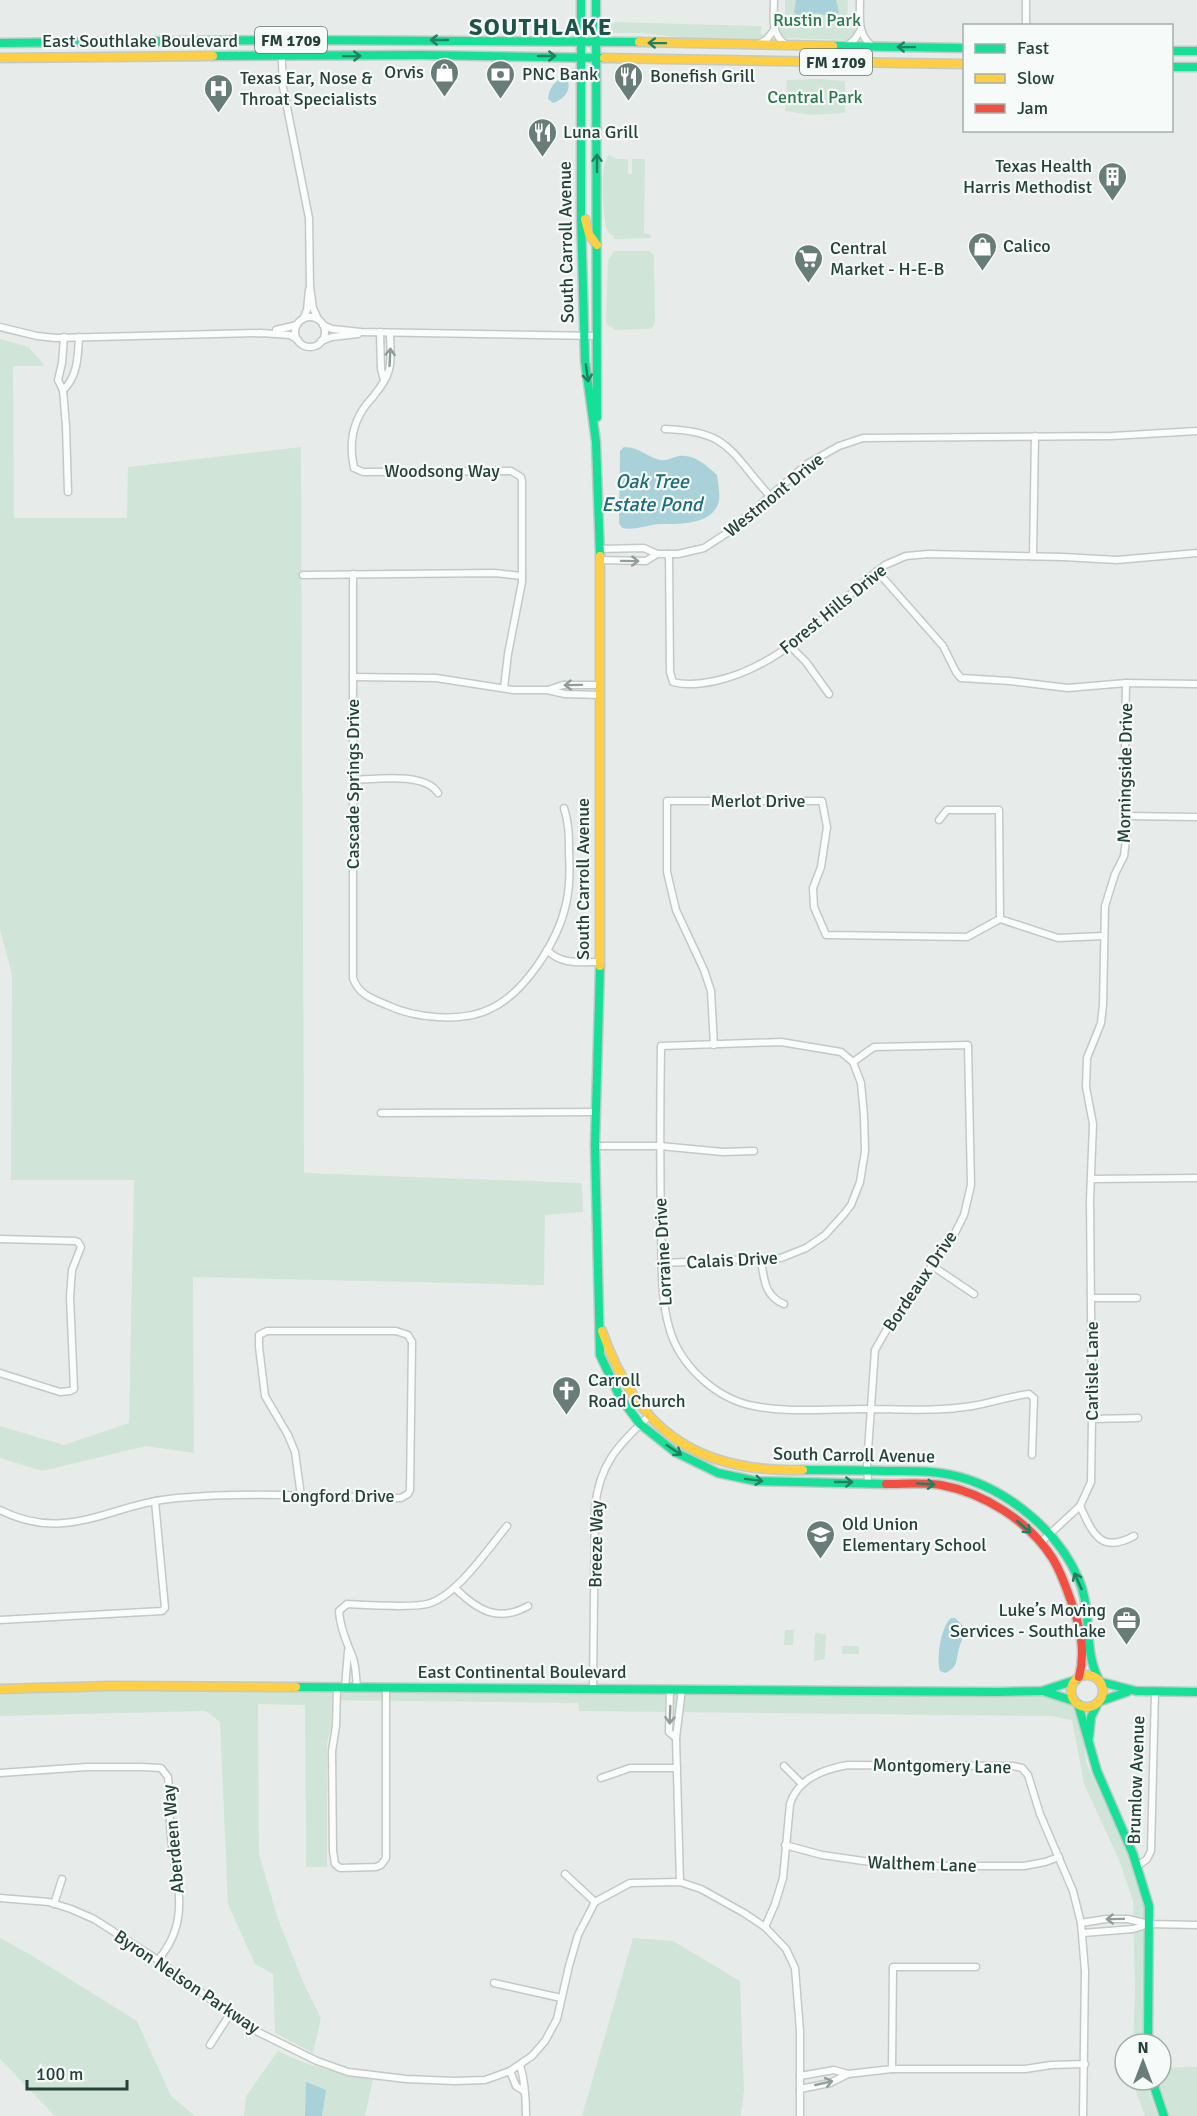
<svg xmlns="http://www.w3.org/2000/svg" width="1197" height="2116" font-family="Signika,sans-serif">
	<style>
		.green { fill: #d0e5d7 }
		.water { fill: #a8d1da }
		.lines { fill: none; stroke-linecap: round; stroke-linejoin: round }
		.street-casing { stroke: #c4c9c7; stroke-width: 9 }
		.fast-casing { stroke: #c2cac7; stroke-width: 11 }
		.slow-casing { stroke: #c2cac7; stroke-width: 11 }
		.jam-casing { stroke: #c2cac7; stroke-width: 11 }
		.street { stroke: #fbfcfc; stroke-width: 6 }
		.fast { stroke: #16e098; stroke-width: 8 }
		.slow { stroke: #ffcf43; stroke-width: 8 }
		.jam { stroke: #f24e42; stroke-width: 8 }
		.oneway { stroke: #1e8160 }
		.oneway2 { stroke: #909e9b }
		.labels { text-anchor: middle; stroke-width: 4.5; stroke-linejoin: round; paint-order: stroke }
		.shield { fill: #f6faf8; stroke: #637873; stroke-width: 1.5 }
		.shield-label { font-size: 16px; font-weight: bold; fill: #24413a }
		.park-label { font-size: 18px; fill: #2d784c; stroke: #f6faf8 }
		.street-label { font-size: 18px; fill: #24413a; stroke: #f6faf8 }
		.poi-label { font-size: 18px; fill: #24413a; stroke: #f6faf8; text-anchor: start }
		.water-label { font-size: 20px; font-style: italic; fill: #1c6b7e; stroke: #f6faf8 }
		.district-label { font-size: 24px; font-weight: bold; letter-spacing: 1.5px; fill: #1f5348; stroke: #f6faf8 }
	</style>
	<rect width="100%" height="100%" fill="#e7ecea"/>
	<g class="green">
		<polygon points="785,0 848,0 847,22 856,22 855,35 850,40 845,40 785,38 777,30 778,21 785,20"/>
		<polygon points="609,22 761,26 761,34 767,35 759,39 686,38 640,33 609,33"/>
		<polygon points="818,79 845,81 845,113 811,115 785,111 787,80"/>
		<path d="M609 155 617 159H628V174H632V159H645L644 233 651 235V238L614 239V236L610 234 607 230C603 217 599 163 609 155Z"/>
		<polygon points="614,251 649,251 654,255 655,322 654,326 650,329 613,330 613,327 609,326 606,322 608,261"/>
		<path d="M0 339 29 347C34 355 41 358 44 366H13L14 518H127L128 467 301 447 304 1173 582 1183 583 1212 545 1215 544 1285 193 1277 194 1453 146 1446 42 1471 0 1458V1426L64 1445 129 1423 134 1180H11L12 974 0 930Z"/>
		<polygon points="785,1630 794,1630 793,1645 784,1645"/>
		<polygon points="815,1633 826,1634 825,1659 814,1661"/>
		<rect x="842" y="1646" width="17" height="8"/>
		<path d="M71 1690 1053 1696C1060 1698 1070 1699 1075 1706 1083 1715 1084 1750 1087 1764L1140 1880 1145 1904 1143 2044H1133L1135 1992 1133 1901 1119 1860 1084 1784 1072 1720 1051 1716 579 1711 578 1703 332 1700 331 1728 327 1743V1867H306L305 1705 258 1704 259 1854 278 1919 304 1984 321 2018 313 2053 275 2033 273 1974 255 1964 228 1904 220 1722 206 1711 0 1716V1695L22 1691Z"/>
		<polygon points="0,1938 31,1955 137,2021 171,2096 195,2116 55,2116 0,2059"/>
		<polygon points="633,1938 673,1941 740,1981 744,2090 741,2116 582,2116"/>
		<path d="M278 2051C308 2067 339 2073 373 2079L365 2116H244L246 2096Z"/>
		<polygon points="1197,2067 1197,2116 1167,2116 1157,2080 1161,2080 1161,2068"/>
		<polygon points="1132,2080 1145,2080 1158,2116 1145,2116"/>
	</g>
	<g class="water">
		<polygon points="796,0 836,0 839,12 832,17 817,13 800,18 794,12"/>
		<path d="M560 79 568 82C571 92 562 100 553 103L548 99C549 90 552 84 560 79Z"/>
		<path d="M624 447C639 447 647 457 660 460 668 461 673 457 679 456 695 454 707 466 717 475 718 483 721 497 718 504 711 524 681 524 664 524 650 523 637 531 622 528L619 523 620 451Z"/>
		<path d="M951 1618H955L965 1628C965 1636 961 1641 959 1648 956 1660 958 1668 945 1673L940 1671C936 1659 941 1626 951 1618Z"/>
		<polygon points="306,2082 326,2090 322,2116 305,2116"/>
	</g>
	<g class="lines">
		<defs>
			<g id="street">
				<path d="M774 0C774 18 770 33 786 45"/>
				<path d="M860 0C860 18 857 34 872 46"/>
				<polyline points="1026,0 1026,26"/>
				<polyline points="281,40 283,87 309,218 310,287 313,308 318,319"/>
				<polyline points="759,44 767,39 774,30"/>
				<polyline points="847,46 855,39 860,31"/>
				<circle cx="310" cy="332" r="15"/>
				<polyline points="303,319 307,310 309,290"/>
				<polyline points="323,325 332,329 361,332 597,336"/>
				<polyline points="0,327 37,336 56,338 261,333 290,335 298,340"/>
				<polyline points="276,330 297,325"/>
				<polyline points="380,332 381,369 384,380"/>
				<path d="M390 333C390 344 392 359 389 370 386 381 379 389 372 398 354 417 348 441 354 468L363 472 511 471 521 477 522 481V582L508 654 504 688"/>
				<polyline points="64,337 62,363 58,380 63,390 66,426 68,492"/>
				<polyline points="321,341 332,337 358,334"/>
				<path d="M63 390C78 377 78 355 79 337"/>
				<path d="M665 429C731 431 730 453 770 496"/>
				<polyline points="600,549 644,548 657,554 678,554 704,548 730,531 807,464 839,446 863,438 1112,436 1197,431"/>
				<path d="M669 554 670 672 673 682C687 686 701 684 715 681 785 666 831 607 885 565L906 556 928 554 1063 557 1117 560 1197 553"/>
				<polyline points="1033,556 1035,436"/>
				<polyline points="600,560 646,561 657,554"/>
				<polyline points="877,571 943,646 956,672 961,678 1010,681 1068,688 1126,683 1197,684"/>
				<path d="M353 574V978C358 994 372 999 387 1005 414 1018 462 1023 490 1009 525 993 558 941 566 904 570 887 570 870 569 853 569 837 569 823 564 808"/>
				<polyline points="303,575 495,573 522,576"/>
				<polyline points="790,646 806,662 829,694"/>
				<polyline points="353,677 436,678 513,690 547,690 565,694 600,695"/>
				<polyline points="548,690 563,685 600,685"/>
				<path d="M354 780C376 779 425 772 438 793"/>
				<polyline points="1126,816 1197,817"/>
				<polyline points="939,820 947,810 999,810 1000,919"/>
				<path d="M547 950C561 965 580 962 600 962"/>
				<polyline points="714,1045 711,991 704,970 676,910 667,872 667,801 822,801 827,827 821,867 813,888 814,907 826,935 967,937 1000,919 1058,938 1103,936"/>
				<polyline points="853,1062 874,1047 968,1045 971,1185 964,1215 954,1235 887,1329 875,1350 867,1465 868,1482"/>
				<polyline points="381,1113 597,1112"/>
				<polyline points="595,1146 660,1146 723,1152 754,1151"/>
				<polyline points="1092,1179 1197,1178"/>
				<polyline points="0,1239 75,1241 78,1242 81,1247 72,1270 70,1297 74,1389 70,1391 60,1392 0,1373"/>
				<path d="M761 1260C764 1278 764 1296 784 1304"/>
				<path d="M662 1263 781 1258 806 1248 825 1235 844 1214 851 1205 860 1182 865 1151 864 1116 861 1083 853 1062 841 1052 781 1042 661 1046C660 1107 660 1167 661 1227 662 1260 660 1295 669 1327 679 1365 716 1399 754 1406 789 1413 828 1409 863 1409 899 1409 936 1412 972 1406 991 1403 1010 1396 1029 1394L1034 1398 1032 1455"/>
				<polyline points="931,1265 974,1294"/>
				<polyline points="1092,1298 1137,1298"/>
				<polyline points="1092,1419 1138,1418"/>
				<path d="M1080 1506C1093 1534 1101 1554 1134 1536"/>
				<path d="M0 1510C68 1544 109 1504 177 1498 251 1491 327 1497 401 1498L408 1494 410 1490 412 1342 408 1335 396 1331H267L259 1335V1347L265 1396 288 1435 295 1452 301 1496"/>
				<polyline points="1040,1543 1080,1506 1091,1482 1092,1419 1090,1200 1093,1124 1086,1087 1087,1058 1101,1023 1103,1005 1105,906 1115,874 1124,856 1126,839 1125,741 1126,683"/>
				<path d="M455 1588C477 1610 498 1623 528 1606"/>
				<polyline points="0,1620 162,1611 165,1608 155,1501"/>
				<polyline points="337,1688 336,1726 332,1751 333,1851 335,1864 340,1868 376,1867 381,1865 386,1858 386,1688"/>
				<polyline points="345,1688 348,1651"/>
				<path d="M357 1688C356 1678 356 1667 353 1658 347 1643 340 1627 339 1611L347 1604C365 1605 411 1608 427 1604 456 1597 488 1549 507 1526"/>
				<path d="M593 1688 595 1508C599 1465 617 1446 648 1417"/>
				<polyline points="670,1689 669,1732 676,1738"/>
				<polyline points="784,1766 802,1784"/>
				<path d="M0 1773 87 1767H142L161 1768 168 1777C170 1797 169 1817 171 1837 176 1883 192 1920 158 1960"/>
				<polyline points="601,1778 630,1768 677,1768"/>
				<polyline points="785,1845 822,1855 898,1866 1024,1866 1045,1862 1059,1857"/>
				<polyline points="1139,1865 1147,1859 1151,1851 1155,1692"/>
				<polyline points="565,1874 595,1902"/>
				<polyline points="680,1882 676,1738 682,1689"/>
				<polyline points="0,1898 49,1902 71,1909 94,1919 158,1960 230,2014 258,2032 317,2061 348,2072 406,2079 454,2081 485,2080 510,2071 532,2056 545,2041 557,2019 569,1966 578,1935 595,1902 630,1883 680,1882 701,1889 744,1913 765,1927 786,1949 795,1968 800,2031 800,2116"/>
				<polyline points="54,1904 62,1879"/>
				<polyline points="1081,1923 1106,1919 1128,1919 1149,1924 1197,1925"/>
				<path d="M765 1927 775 1904 783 1878 790 1804C798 1778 824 1769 848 1765L1013 1766 1022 1768 1028 1775 1040 1814 1073 1891 1081 1923 1085 1971 1083 2116"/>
				<polyline points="1083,1933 1133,1929 1149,1924"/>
				<polyline points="494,1983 561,1998"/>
				<polyline points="210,2045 230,2014"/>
				<path d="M520 2065C525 2081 526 2098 526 2116"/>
				<polyline points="892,2069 893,1967 976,1967"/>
				<polyline points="510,2071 516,2086 524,2091"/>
				<polyline points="800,2076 834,2070 848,2074"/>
				<polyline points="800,2089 830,2083 848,2074 892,2069 1025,2069 1051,2065 1085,2064"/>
			</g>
			<g id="fast">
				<polyline points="581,0 581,216 585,361 596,442 600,556"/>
				<polyline points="596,0 597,417"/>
				<polyline points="0,43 281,40 639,42"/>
				<polyline points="833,46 964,48"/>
				<polyline points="1172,51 1197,51"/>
				<polyline points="213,56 421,55 604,58"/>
				<polyline points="1172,67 1197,67"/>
				<polyline points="600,966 595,1146 600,1355 620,1397 640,1424 675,1452 718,1473 756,1481 886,1484"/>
				<path d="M803 1470C831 1470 858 1470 885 1471 903 1471 922 1470 940 1473 998 1481 1056 1526 1079 1580 1093 1614 1083 1648 1098 1678"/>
				<polyline points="1101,1682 1136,1691 1197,1692"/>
				<polyline points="296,1687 997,1692 1042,1691 1076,1680"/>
				<polyline points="1046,1692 1074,1701"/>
				<polyline points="1101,1701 1127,1692"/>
				<polyline points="1078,1704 1097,1771 1133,1854 1149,1906 1148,2044"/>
				<polyline points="1089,1737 1091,1717 1097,1705"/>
				<polyline points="1152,2080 1164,2116"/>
			</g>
			<g id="slow">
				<polyline points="639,42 833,46"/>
				<polyline points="0,58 213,56"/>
				<polyline points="604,58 964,64"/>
				<polyline points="585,219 589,234 597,245"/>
				<polyline points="600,556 600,966"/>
				<path d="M602 1331C637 1431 697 1473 803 1470"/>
				<circle cx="1087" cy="1691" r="16"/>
				<polyline points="0,1689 109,1686 296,1687"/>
			</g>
			<path id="jam" d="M886 1484C904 1484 924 1482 941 1485 984 1493 1029 1521 1053 1559 1061 1572 1066 1587 1071 1601 1080 1626 1086 1651 1079 1677"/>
		</defs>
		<use href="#street" class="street-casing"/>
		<use href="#fast" class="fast-casing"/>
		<use href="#slow" class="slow-casing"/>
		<use href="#jam" class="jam-casing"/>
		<use href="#street" class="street"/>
		<use href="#fast" class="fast"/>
		<use href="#slow" class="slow"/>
		<use href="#jam" class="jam"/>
	</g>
	<defs><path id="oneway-shaft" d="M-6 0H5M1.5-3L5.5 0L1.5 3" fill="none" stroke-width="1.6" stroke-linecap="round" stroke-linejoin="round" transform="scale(1.5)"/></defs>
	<g class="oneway">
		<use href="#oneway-shaft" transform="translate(439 40) rotate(-180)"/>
		<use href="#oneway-shaft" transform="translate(657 43) rotate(-179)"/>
		<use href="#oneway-shaft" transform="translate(906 47) rotate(-179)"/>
		<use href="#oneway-shaft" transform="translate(352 56) rotate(-1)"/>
		<use href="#oneway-shaft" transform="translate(547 56)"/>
		<use href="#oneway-shaft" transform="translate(597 163) rotate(-90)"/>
		<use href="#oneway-shaft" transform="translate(587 373) rotate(82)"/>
		<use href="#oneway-shaft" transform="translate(674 1450) rotate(34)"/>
		<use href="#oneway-shaft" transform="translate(754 1480) rotate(7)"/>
		<use href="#oneway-shaft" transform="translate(844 1482)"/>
		<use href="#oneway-shaft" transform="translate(926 1484) rotate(4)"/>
		<use href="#oneway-shaft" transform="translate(1024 1527) rotate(41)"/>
		<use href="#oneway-shaft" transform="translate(1078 1581) rotate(-114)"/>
	</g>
	<g class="oneway2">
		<use href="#oneway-shaft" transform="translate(390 357) rotate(-87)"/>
		<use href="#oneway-shaft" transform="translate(630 561) rotate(1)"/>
		<use href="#oneway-shaft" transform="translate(573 685) rotate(179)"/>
		<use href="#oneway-shaft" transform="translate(670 1715) rotate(92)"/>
		<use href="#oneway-shaft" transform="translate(1115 1919) rotate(179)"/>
		<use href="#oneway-shaft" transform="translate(824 2083) rotate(-13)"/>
	</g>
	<defs>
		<symbol id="shop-pin" viewBox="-11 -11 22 30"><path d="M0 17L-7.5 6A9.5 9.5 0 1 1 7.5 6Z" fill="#687d78" stroke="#f6faf8"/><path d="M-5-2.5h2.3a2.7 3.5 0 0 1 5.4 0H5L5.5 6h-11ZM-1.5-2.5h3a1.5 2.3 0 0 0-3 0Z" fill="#fff"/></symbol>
		<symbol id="bank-pin" viewBox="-11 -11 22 30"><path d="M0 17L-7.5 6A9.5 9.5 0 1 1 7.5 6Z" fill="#687d78" stroke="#f6faf8"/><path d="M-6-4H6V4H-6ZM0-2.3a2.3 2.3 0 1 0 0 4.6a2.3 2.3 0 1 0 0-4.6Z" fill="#fff"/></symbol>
		<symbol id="restaurant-pin" viewBox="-11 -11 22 30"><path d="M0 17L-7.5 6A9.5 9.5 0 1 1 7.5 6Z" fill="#687d78" stroke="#f6faf8"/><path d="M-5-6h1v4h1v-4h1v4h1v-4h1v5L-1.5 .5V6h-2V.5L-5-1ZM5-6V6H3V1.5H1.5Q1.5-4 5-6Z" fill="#fff"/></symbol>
		<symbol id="hospital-pin" viewBox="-11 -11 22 30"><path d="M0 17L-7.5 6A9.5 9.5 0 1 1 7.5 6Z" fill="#687d78" stroke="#f6faf8"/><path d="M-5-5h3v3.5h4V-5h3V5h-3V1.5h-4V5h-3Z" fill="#fff"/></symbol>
		<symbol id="building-pin" viewBox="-11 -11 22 30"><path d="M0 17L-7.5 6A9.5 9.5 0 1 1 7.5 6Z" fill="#687d78" stroke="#f6faf8"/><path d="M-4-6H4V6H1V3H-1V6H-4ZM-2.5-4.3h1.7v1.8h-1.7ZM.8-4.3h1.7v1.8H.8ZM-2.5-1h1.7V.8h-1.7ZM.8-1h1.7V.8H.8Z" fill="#fff"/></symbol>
		<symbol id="supermarket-pin" viewBox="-11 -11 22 30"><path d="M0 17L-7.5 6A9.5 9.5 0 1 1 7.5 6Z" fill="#687d78" stroke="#f6faf8"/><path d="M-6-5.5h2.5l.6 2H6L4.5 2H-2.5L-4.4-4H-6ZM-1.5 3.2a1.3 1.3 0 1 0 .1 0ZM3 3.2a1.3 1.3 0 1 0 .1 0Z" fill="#fff"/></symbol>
		<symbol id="church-pin" viewBox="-11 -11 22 30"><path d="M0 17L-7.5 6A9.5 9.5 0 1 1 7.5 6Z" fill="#687d78" stroke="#f6faf8"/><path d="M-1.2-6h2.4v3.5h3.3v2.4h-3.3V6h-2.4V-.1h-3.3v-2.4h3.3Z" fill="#fff"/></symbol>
		<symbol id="school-pin" viewBox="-11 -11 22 30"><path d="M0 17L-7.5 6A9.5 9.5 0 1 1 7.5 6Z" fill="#687d78" stroke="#f6faf8"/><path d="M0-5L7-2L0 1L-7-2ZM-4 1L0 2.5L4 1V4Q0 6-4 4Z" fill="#fff"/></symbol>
		<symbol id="office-pin" viewBox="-11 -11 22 30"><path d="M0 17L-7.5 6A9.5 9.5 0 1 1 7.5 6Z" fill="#687d78" stroke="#f6faf8"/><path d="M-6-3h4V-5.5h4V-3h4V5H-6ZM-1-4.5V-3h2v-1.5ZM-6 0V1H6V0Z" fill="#fff"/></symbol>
	</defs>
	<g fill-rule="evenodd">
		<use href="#shop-pin" x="428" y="56" width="33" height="45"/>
		<use href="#bank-pin" x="484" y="58" width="33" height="45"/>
		<use href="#restaurant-pin" x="612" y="60" width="33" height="45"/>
		<use href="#hospital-pin" x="202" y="72" width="33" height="45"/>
		<use href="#restaurant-pin" x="526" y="116" width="33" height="45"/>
		<use href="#building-pin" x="1096" y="160" width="33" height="45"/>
		<use href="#shop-pin" x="966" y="230" width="33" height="45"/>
		<use href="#supermarket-pin" x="792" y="242" width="33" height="45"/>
		<use href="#church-pin" x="550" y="1374" width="33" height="45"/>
		<use href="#school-pin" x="804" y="1518" width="33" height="45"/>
		<use href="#office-pin" x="1110" y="1604" width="33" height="45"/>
	</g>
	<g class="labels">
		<g class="shield">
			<rect x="255" y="27" width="72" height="26" rx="4.5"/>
			<rect x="800" y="49" width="72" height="26" rx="4.5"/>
		</g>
		<g class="shield-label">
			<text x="291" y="46">FM 1709</text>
			<text x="836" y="68">FM 1709</text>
		</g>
		<g class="park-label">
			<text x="817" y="26">Rustin Park</text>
			<text x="815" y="103">Central Park</text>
		</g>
		<g class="street-label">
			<text x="140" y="47">East Southlake Boulevard</text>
			<text transform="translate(566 242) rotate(-91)" y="6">South Carroll Avenue</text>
			<text x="442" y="477">Woodsong Way</text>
			<text transform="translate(774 495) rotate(-39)" y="6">Westmont Drive</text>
			<text transform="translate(833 609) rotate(-39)" y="6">Forest Hills Drive</text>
			<text transform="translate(1125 773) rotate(-89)" y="6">Morningside Drive</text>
			<text transform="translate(353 784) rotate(-90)" y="6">Cascade Springs Drive</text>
			<text x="758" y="807">Merlot Drive</text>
			<text transform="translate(583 879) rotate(-90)" y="6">South Carroll Avenue</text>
			<text transform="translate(663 1252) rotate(-93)" y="6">Lorraine Drive</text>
			<text transform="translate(732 1260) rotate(-3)" y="6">Calais Drive</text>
			<text transform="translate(920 1281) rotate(-56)" y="6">Bordeaux Drive</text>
			<text transform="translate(1092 1371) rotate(-90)" y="6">Carlisle Lane</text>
			<text transform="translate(854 1455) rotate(1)" y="6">South Carroll Avenue</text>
			<text x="338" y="1502">Longford Drive</text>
			<text transform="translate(596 1544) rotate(-89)" y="6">Breeze Way</text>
			<text x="522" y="1678">East Continental Boulevard</text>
			<text transform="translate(942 1766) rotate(1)" y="6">Montgomery Lane</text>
			<text transform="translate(1136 1780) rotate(-88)" y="6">Brumlow Avenue</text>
			<text transform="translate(173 1839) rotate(-95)" y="6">Aberdeen Way</text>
			<text transform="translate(922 1864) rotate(2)" y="6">Walthem Lane</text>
			<text transform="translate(187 1982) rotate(34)" y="6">Byron Nelson Parkway</text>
		</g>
		<g class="poi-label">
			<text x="424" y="78" text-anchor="end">Orvis</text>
			<text x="522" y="80">PNC Bank</text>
			<text x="650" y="82">Bonefish Grill</text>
			<text x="240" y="84">Texas Ear, Nose &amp;<tspan x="240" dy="21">Throat Specialists</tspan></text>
			<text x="563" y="138">Luna Grill</text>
			<text x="1092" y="172" text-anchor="end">Texas Health<tspan x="1092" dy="21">Harris Methodist</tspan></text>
			<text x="1003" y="252">Calico</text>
			<text x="830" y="254">Central<tspan x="830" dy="21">Market - H-E-B</tspan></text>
			<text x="588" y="1386">Carroll<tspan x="588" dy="21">Road Church</tspan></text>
			<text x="842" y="1530">Old Union<tspan x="842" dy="21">Elementary School</tspan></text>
			<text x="1106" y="1616" text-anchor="end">Luke’s Moving<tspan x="1106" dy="21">Services - Southlake</tspan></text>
		</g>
		<g class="water-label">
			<text x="652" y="488">Oak Tree<tspan x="652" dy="23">Estate Pond</tspan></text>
		</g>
		<g class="district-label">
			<text x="541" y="35">SOUTHLAKE</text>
		</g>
	</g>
	<rect x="963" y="24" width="210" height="108" fill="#f6faf8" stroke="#a2b0ac" stroke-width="1.5"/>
	<rect x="975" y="44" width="30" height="9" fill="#16e098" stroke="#a2b0ac" stroke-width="1.5"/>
	<text x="1017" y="54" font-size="18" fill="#24413a">Fast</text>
	<rect x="975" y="74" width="30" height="9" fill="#ffcf43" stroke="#a2b0ac" stroke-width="1.5"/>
	<text x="1017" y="84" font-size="18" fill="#24413a">Slow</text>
	<rect x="975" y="104" width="30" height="9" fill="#f24e42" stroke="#a2b0ac" stroke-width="1.5"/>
	<text x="1017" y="114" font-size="18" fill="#24413a">Jam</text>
	<g transform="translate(1143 2062)"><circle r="28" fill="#f6faf8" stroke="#a2b0ac" stroke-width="1.5"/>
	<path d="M0-4.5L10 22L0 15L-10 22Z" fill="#687d78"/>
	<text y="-9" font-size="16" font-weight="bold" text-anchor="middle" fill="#24413a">N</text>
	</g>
	<path d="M27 2080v9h100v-9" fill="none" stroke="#24413a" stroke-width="3"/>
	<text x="36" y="2080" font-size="18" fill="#24413a" stroke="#f6faf8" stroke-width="4.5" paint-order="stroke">100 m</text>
</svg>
